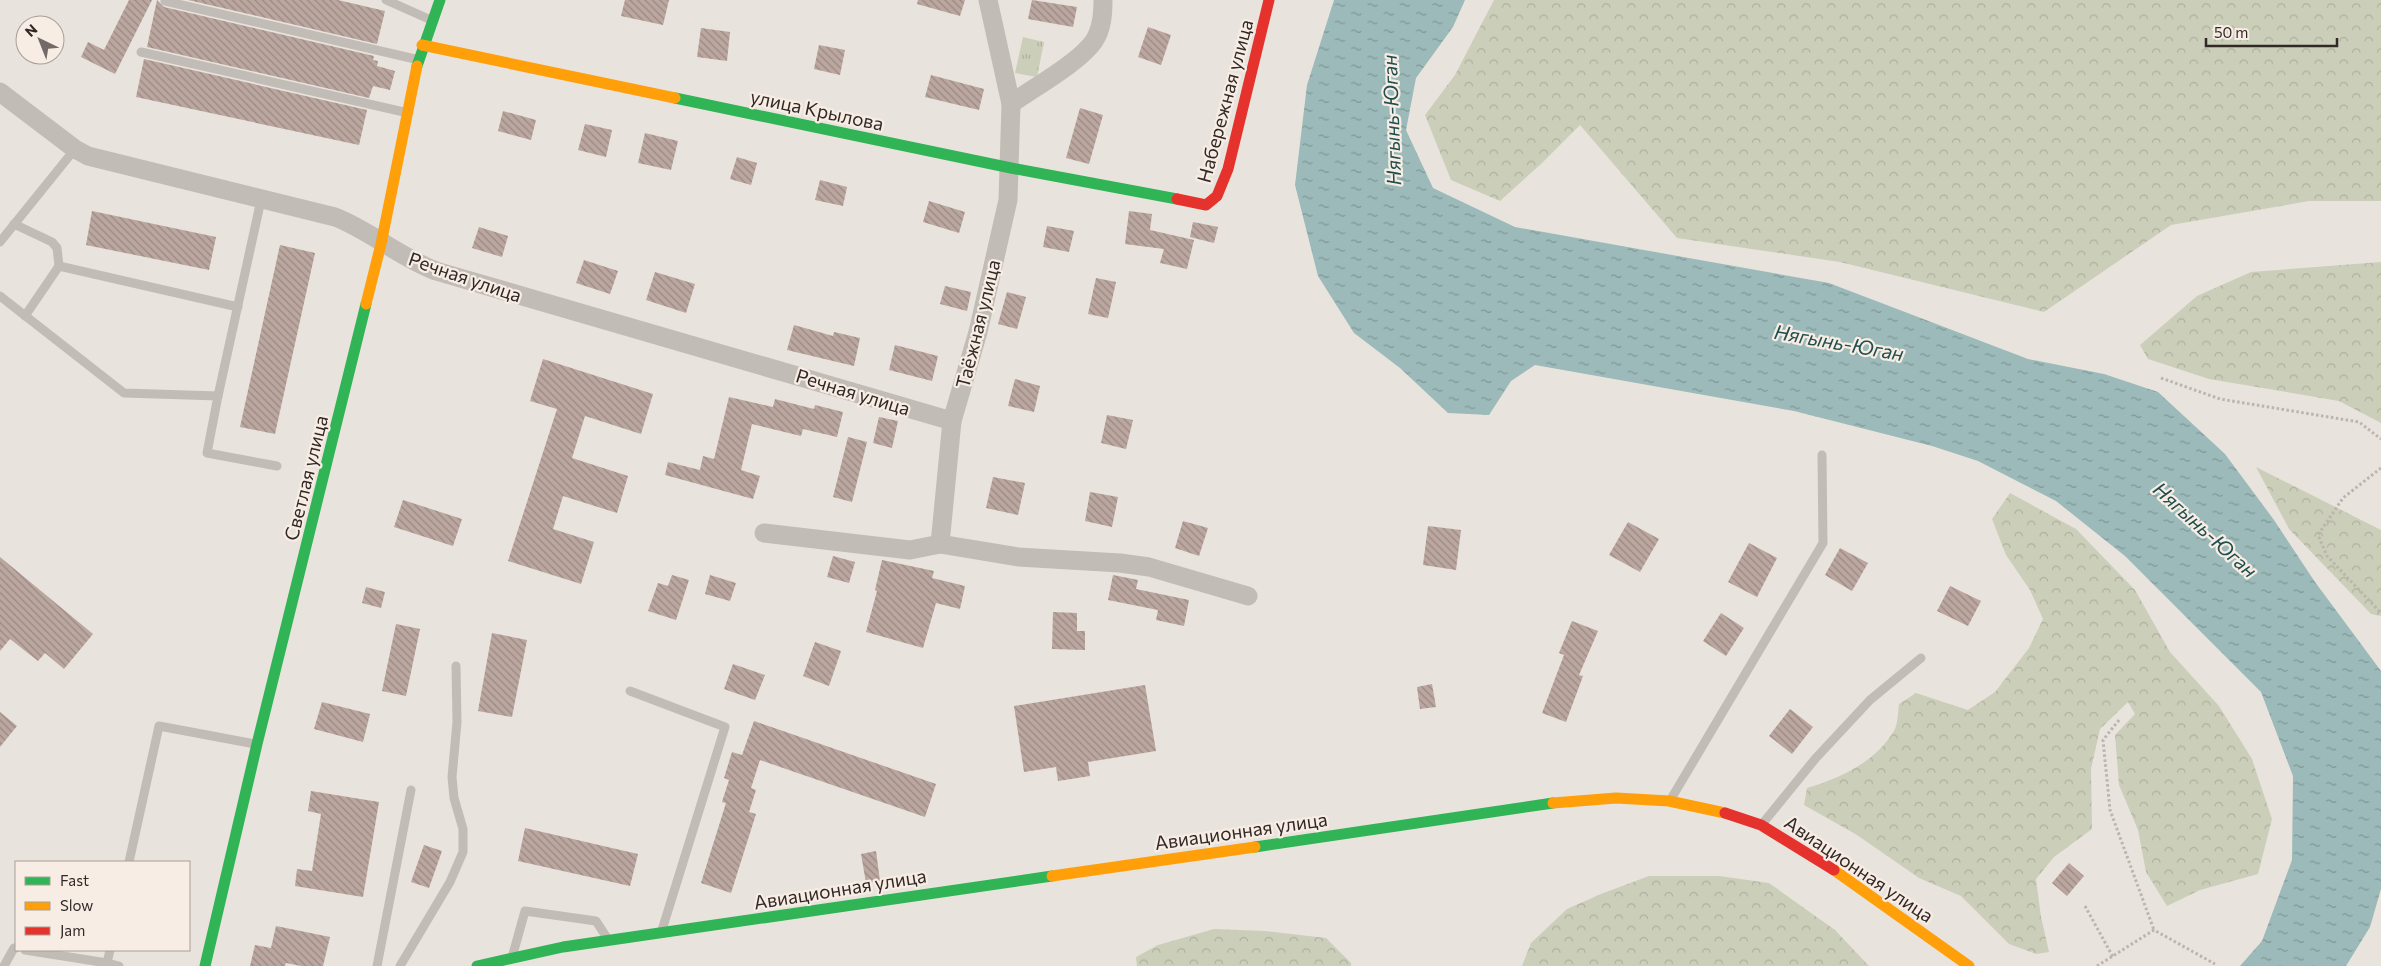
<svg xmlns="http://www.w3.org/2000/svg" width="2381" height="966" font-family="Commissioner,sans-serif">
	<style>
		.grass { fill: url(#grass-tufts) }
		.forest { fill: url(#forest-crowns) }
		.water { fill: url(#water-ripples) }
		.building { fill: url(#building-back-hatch) }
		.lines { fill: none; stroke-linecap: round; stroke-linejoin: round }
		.path { stroke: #bbb4af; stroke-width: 3; stroke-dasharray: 2.5 2.5; stroke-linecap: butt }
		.lane { stroke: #c2bcb7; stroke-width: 9 }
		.street { stroke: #c2bcb7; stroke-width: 19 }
		.fast { stroke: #30b455; stroke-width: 11 }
		.slow { stroke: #ff9f0a; stroke-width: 11 }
		.jam { stroke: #e5322d; stroke-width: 11 }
		.labels { text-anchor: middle; stroke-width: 4.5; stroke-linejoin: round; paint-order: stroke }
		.street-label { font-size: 19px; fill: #322926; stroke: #f7ede4 }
		.water-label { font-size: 20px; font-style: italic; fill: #1f4e4f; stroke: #f7ede4 }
	</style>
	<defs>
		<pattern id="grass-tufts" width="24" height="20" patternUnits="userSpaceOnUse" patternTransform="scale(1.25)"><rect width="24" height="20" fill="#cbceb8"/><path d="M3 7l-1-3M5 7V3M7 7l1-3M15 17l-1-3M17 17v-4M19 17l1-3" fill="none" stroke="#afb19e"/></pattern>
		<pattern id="forest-crowns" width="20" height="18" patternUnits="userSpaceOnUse" patternTransform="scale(1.25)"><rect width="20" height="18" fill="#cbceb8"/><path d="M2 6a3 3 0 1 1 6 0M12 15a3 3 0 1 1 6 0" fill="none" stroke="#afb19e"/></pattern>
		<pattern id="water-ripples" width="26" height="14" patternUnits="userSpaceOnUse" patternTransform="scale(1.25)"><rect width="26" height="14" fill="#9bbab9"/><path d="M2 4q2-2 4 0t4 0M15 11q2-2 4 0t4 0" fill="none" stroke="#7f9796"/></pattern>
		<pattern id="building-back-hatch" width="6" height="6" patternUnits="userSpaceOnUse" patternTransform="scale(1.25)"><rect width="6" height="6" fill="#bba7a0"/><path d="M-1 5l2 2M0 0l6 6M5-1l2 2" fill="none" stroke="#998882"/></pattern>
	</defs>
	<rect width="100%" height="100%" fill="#e9e3dd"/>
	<polygon class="grass" points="1023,37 1044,42 1037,77 1015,73"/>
	<g class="forest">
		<polygon points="1494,0 2381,0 2381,201 2309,201 2171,225 2044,312 1840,262 1677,238 1580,125 1541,164 1500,201 1451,180 1425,115 1455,75"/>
		<polygon points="2381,262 2381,423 2339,401 2209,379 2148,359 2140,345 2197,296 2251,272"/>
		<polygon points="2256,467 2381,530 2381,616 2371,614 2289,529"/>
		<path d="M2010 493 2076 529 2135 590 2170 652 2219 706 2252 759 2272 819 2258 874 2200 890 2167 906 2146 872 2138 830 2119 785 2115 735 2135 714 2128 702 2100 729 2091 769 2092 829 2054 857 2036 879 2041 917 2049 952 2036 954 2009 944 1961 896 1919 878 1857 835 1804 805 1807 788C1841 778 1875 762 1894 731 1898 724 1898 712 1899 704L1916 693 1968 710 1995 692 2029 648 2043 619 2030 590 2006 555 1992 519Z"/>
		<polygon points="1649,876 1719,876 1769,883 1835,930 1869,966 1522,966 1531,943 1567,909 1601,894"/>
		<polygon points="1214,929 1265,931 1326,938 1351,963 1351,966 1137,966 1136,957 1158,945"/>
	</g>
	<polygon class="water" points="1334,0 1465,0 1453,27 1416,78 1406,130 1433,188 1515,227 1829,283 2028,359 2104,374 2158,392 2225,454 2274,520 2315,582 2381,671 2381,889 2370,927 2346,966 2240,966 2262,941 2292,860 2293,776 2261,692 2125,556 2056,501 1978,461 1932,446 1794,411 1535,365 1511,381 1489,415 1448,413 1400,368 1354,333 1318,276 1295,185 1307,85"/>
	<g class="building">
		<polygon points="129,0 152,0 115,74 81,57 88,42 104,50"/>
		<polygon points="157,0 164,7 374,56 373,60 378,61 377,66 395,71 390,90 373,86 369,98 147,47"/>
		<polygon points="188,0 338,0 385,11 377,44"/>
		<polygon points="625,0 669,0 663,25 621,16"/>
		<polygon points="918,0 965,0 960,16 917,4"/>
		<polygon points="1032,0 1077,7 1073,27 1028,19"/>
		<polygon points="1148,27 1171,35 1161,65 1138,57"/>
		<polygon points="701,28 730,32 727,61 697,57"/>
		<polygon points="819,45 845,50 840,75 814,69"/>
		<polygon points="144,59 367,110 359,145 136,97"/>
		<polygon points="931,75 984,89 979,110 925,97"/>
		<polygon points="1080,108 1103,115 1089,164 1066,158"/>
		<polygon points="503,111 536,120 531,140 498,131"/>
		<polygon points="585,124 612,130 606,157 578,150"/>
		<polygon points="645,133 678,141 671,170 638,163"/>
		<polygon points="737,157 757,163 751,185 730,179"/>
		<polygon points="820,180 847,187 843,206 815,200"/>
		<polygon points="929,201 965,212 959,233 923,222"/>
		<polygon points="92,211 216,237 209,270 86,245"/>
		<polygon points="1129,211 1152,214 1150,230 1194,240 1187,269 1160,263 1164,249 1125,244"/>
		<polygon points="1193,222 1218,227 1214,243 1190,237"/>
		<polygon points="1047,226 1074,231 1069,252 1043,247"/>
		<polygon points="479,227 508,236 502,257 472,248"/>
		<polygon points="280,245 315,253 275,434 240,427"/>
		<polygon points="584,260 618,271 610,294 576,283"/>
		<polygon points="655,272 695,284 686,313 646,300"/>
		<polygon points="1096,278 1116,282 1108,318 1088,314"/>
		<polygon points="945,286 971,292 967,311 940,304"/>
		<polygon points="1007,292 1026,297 1017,329 998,324"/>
		<polygon points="794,325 833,336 834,332 860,338 854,366 787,350"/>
		<polygon points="895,345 938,356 932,381 889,370"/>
		<polygon points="543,359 653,394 641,434 585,416 572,458 628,476 617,513 563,496 553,529 594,542 581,584 508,561 557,409 530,401"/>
		<polygon points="1015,379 1040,386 1034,412 1008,406"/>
		<polygon points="729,397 773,407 775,399 814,409 815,405 843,412 837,437 803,429 801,436 752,424 741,470 760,476 753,499 665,475 668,462 700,470 703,456 714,459"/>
		<polygon points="1107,415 1133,420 1126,449 1101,443"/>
		<polygon points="879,417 898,421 892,448 873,443"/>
		<polygon points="848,437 867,442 852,502 833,497"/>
		<polygon points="993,477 1025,483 1018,515 986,508"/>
		<polygon points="1090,492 1118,497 1112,527 1085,521"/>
		<polygon points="403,500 462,519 453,546 394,527"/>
		<polygon points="1183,521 1208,528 1199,556 1175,548"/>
		<polygon points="1628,522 1659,539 1640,572 1609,555"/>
		<polygon points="1428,526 1461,530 1456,570 1423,565"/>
		<polygon points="1749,543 1777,558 1757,597 1728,582"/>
		<polygon points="1840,548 1868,563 1852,591 1825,575"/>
		<polygon points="833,556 855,562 849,583 827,577"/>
		<polygon points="0,557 93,634 64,669 45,653 38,661 10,639 0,651"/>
		<polygon points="882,560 934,571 932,578 965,586 960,609 936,603 923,648 866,632 877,591 875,590"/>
		<polygon points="672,575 689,580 676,620 648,611 658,583 668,586"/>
		<polygon points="710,575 736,583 730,601 705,594"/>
		<polygon points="1113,575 1138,580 1136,589 1189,600 1184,626 1156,620 1158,610 1108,600"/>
		<polygon points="1950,586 1981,601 1968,626 1937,611"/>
		<polygon points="366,587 385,592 381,608 362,603"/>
		<polygon points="1053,612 1077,613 1077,631 1085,631 1085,650 1052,649"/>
		<polygon points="1721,613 1744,628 1726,656 1703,641"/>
		<polygon points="1572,621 1598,631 1579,675 1583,676 1566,722 1542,713 1564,655 1559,653"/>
		<polygon points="396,624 420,629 406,696 382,691"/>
		<polygon points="492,633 527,640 512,717 478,711"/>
		<polygon points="815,642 841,651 829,686 803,676"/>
		<polygon points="733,664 765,675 755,700 724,689"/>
		<polygon points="1432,684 1436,707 1420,709 1417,687"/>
		<polygon points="1145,685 1156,751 1088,762 1090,776 1058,781 1056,767 1024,772 1014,706"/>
		<polygon points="322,702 370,714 363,742 314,729"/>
		<polygon points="1790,709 1813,727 1792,754 1769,736"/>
		<polygon points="0,712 17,726 0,747"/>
		<polygon points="754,721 936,784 925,817 760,760 751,788 756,790 749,812 756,814 731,893 701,883 726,803 722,802 729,780 724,778 732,752 742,755"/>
		<polygon points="311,791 379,802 363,897 295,886 297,869 312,871 321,814 308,811"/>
		<polygon points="525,828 638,854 630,886 518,861"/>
		<polygon points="424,845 442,851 429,888 411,882"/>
		<polygon points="876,851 880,881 866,883 861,854"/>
		<polygon points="2069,863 2084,876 2067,896 2052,883"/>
		<polygon points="276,926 330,937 323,966 301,966 286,963 285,966 250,966 255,945 271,948"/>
	</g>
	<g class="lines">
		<g class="path">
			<polyline points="2161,378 2220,399 2359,422 2381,439"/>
			<polyline points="2381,468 2343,498 2318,535 2327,556 2381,613"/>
			<polyline points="2119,720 2103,740 2110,810 2154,930"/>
			<polyline points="2085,906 2113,957"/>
			<polyline points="2097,966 2154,930 2215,964"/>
		</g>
		<g class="lane">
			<polyline points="386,0 431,20"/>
			<polyline points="165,1 415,59"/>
			<polyline points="141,52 404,112"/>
			<polyline points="14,224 52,242 57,248 59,266 238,307"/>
			<polyline points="0,242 75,149"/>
			<polyline points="0,296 124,393 218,396 261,200"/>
			<polyline points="25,316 59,266"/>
			<polyline points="218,396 207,453 277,466"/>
			<polyline points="630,691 725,727 662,930"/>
			<polyline points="1671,799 1823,543 1822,455"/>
			<polyline points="1763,823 1815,759 1870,700 1921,658"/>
			<polyline points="129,862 159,726 255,744"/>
			<polyline points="25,950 107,963"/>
			<polyline points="110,950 107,963 119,966"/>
			<polyline points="513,954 525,911 596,921 607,938"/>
			<polyline points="4,966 14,948 16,948"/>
			<polyline points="377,966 411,790"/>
			<polyline points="400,966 450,882 463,852 463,829 454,798 452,777 457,722 456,666"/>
		</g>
		<g class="street">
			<polyline points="988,0 1011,104 1008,200 978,332 952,421 940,544 1018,557 1120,563 1149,567 1248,596"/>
			<path d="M0 92 75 149 88 156 335 217C371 231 399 257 436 271L952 421"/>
			<path d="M1011 104C1033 88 1080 62 1094 41 1102 29 1103 14 1103 0"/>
			<polyline points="764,533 910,550 940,544"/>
		</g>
		<g class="fast">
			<polyline points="417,66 440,0"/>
			<polyline points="675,98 1011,168 1177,199"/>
			<polyline points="1255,847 1553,803"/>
			<polyline points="205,966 257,744 366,304"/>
			<polyline points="477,966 563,947 1052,876"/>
		</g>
		<g class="slow">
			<polyline points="422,45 675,98"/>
			<polyline points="366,304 381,244 417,66"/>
			<polyline points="1553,803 1616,798 1669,801 1725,813"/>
			<polyline points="1834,870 1969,966"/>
			<polyline points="1052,876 1255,847"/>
		</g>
		<g class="jam">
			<polyline points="1177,199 1206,205 1217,196 1228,169 1269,0"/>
			<polyline points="1725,813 1761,825 1834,870"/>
		</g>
	</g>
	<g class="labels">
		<g class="street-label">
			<text transform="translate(1225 101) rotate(-75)" y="7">Набережная улица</text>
			<text transform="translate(817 110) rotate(12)" y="7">улица Крылова</text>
			<text transform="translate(465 277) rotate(19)" y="7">Речная улица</text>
			<text transform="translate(978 324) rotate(-76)" y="7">Таёжная улица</text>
			<text transform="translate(853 392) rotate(17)" y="7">Речная улица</text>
			<text transform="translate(306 478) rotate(-76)" y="7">Светлая улица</text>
			<text transform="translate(1241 831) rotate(-8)" y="7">Авиационная улица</text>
			<text transform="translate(1859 869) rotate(34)" y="7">Авиационная улица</text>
			<text transform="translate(840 889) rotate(-9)" y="7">Авиационная улица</text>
		</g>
		<g class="water-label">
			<text transform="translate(1392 120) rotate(-92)" y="7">Нягынь-Юган</text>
			<text transform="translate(1839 343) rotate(10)" y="7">Нягынь-Юган</text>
			<text transform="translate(2205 530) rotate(42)" y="7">Нягынь-Юган</text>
		</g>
	</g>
	<rect x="15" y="861" width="175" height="90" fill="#f7ede4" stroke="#a89f98"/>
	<rect x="25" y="877" width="25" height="8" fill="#30b455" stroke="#a89f98"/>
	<text x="60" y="886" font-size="15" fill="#322926">Fast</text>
	<rect x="25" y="902" width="25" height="8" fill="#ff9f0a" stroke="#a89f98"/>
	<text x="60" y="911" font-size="15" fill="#322926">Slow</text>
	<rect x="25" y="927" width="25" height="8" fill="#e5322d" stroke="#a89f98"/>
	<text x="60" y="936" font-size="15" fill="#322926">Jam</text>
	<g transform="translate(40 40) rotate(317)"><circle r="24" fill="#f7ede4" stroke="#a89f98"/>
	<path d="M0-4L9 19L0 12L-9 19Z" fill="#726a66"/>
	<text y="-8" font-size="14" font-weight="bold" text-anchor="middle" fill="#322926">N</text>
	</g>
	<path d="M2206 38v8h131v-8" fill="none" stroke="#322926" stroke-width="2.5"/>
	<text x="2214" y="38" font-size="15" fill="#322926" stroke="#f7ede4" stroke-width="4" paint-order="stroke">50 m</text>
</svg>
